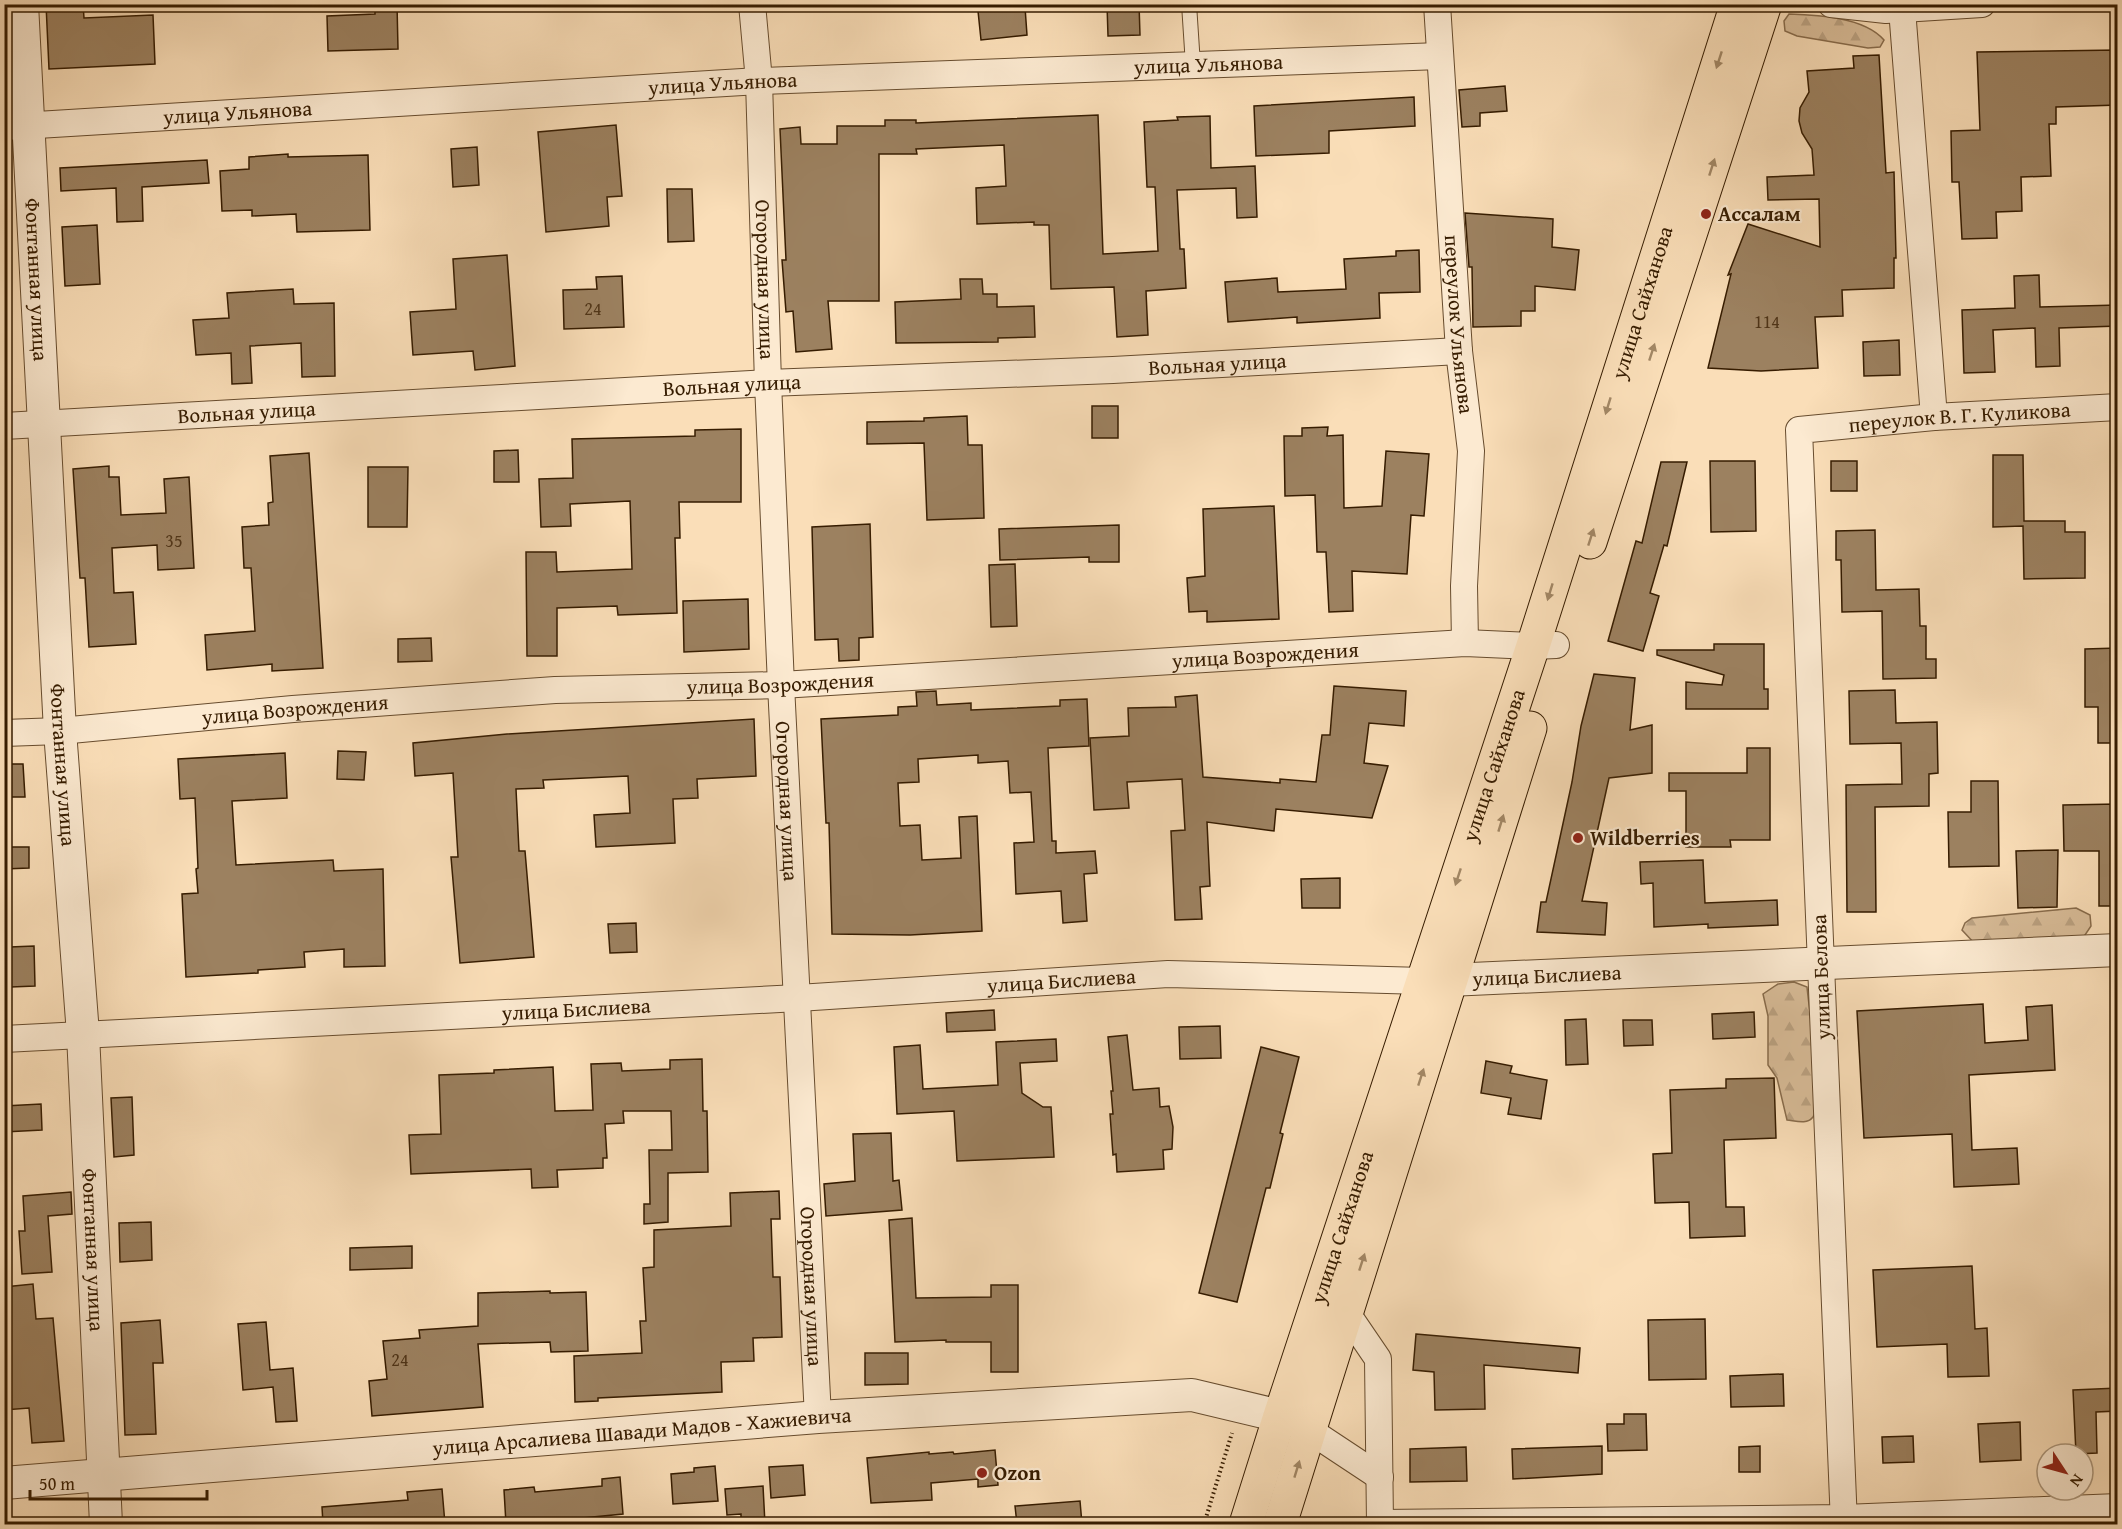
<svg xmlns="http://www.w3.org/2000/svg" width="2122" height="1529" font-family="'Gentium Book Plus',serif">
	<style>
		.forest { fill: url(#forest-firs); stroke: #886c4c; stroke-width: 1.5 }
		.building { fill: #9c8160; stroke: #361c00; stroke-width: 1.5 }
		.lines { fill: none; stroke-linecap: round; stroke-linejoin: round }
		.service-casing { stroke: #674c2e; stroke-width: 16 }
		.minor-casing { stroke: #674c2e; stroke-width: 28 }
		.tertiary-casing { stroke: #674c2e; stroke-width: 34 }
		.primary-casing { stroke: #361c00; stroke-width: 35 }
		.path { stroke: #361c00; stroke-width: 4; stroke-dasharray: 1.5 3; stroke-linecap: butt }
		.service { stroke: #fcead1; stroke-width: 14 }
		.minor { stroke: #fcead1; stroke-width: 26 }
		.tertiary { stroke: #fcead1; stroke-width: 32 }
		.primary { stroke: #fadeb8; stroke-width: 33 }
		.oneway { fill: #a28765 }
		.poi-dot { fill: #8f2418; stroke: #fcead1; stroke-width: 2 }
		.labels { text-anchor: middle; stroke-width: 4.5; stroke-linejoin: round; paint-order: stroke }
		.number-label { font-size: 18px; fill: #503518 }
		.street-label { font-size: 21px; fill: #361c00; stroke: #fcead1 }
		.poi-label { font-size: 21px; font-weight: bold; fill: #361c00; stroke: #fcead1; text-anchor: start }
	</style>
	<defs>
		<pattern id="forest-firs" width="22" height="20" patternUnits="userSpaceOnUse" patternTransform="scale(1.5)"><rect width="22" height="20" fill="#d9bd99"/><path d="M5 1l3.5 6h-7zM16 11l3.5 6h-7z" fill="#bba282"/></pattern>
	</defs>
	<rect width="100%" height="100%" fill="#fadeb8"/>
	<filter id="stains"><feTurbulence type="fractalNoise" baseFrequency=".00333" numOctaves="4"/><feColorMatrix values="0 0 0 0 .2 0 0 0 0 .09 0 0 0 0 .02 0 0 0 .5 -.17"/></filter>
	<radialGradient id="worn" r=".72"><stop offset=".6" stop-color="#630" stop-opacity="0"/><stop offset="1" stop-color="#630" stop-opacity=".3"/></radialGradient>
	<g class="forest">
		<path d="M1789 14C1818 15 1864 17 1884 40L1880 47 1868 48 1797 36 1785 31 1784 21Z"/>
		<polygon points="2076,908 2090,915 2091,926 2081,941 1976,945 1962,930 1965,923 1972,918"/>
		<path d="M1794 982 1807 987C1809 1009 1823 1103 1813 1117 1807 1125 1796 1121 1787 1120L1777 1078 1768 1065V1016L1763 994 1778 984Z"/>
	</g>
	<g class="building">
		<polygon points="46,4 83,4 84,18 153,15 155,64 49,69"/>
		<polygon points="375,4 397,4 398,49 328,51 327,16 375,14"/>
		<polygon points="1107,4 1139,4 1140,35 1108,36"/>
		<polygon points="1025,7 1027,35 981,40 978,11"/>
		<polygon points="2118,50 2118,105 2056,107 2056,124 2049,124 2051,176 2021,177 2022,211 1996,212 1997,238 1962,239 1959,182 1952,182 1951,131 1980,130 1977,52"/>
		<polygon points="1879,55 1886,173 1894,172 1896,258 1894,258 1894,288 1842,290 1843,316 1815,317 1818,368 1761,371 1708,368 1731,274 1728,275 1748,224 1820,247 1819,199 1768,200 1767,177 1814,175 1812,149 1802,133 1799,121 1800,108 1809,92 1807,71 1854,68 1853,56"/>
		<polygon points="1505,86 1507,111 1480,113 1480,126 1462,127 1459,90"/>
		<polygon points="1414,97 1415,126 1329,131 1329,153 1256,156 1254,106"/>
		<polygon points="1098,115 1103,254 1158,251 1155,187 1147,187 1144,122 1178,120 1177,117 1210,116 1211,168 1255,166 1257,217 1237,218 1236,188 1177,190 1180,249 1184,249 1186,288 1146,291 1148,335 1117,337 1114,287 1051,289 1049,225 1034,225 1034,222 977,224 976,188 1006,186 1004,145 916,149 917,154 879,154 879,301 828,301 832,349 796,352 793,311 786,312 782,260 786,260 780,129 800,127 801,144 837,144 837,126 885,126 885,120 916,120 916,123"/>
		<polygon points="616,125 622,196 607,197 609,226 546,232 538,132"/>
		<polygon points="477,147 479,185 453,187 451,149"/>
		<polygon points="288,154 288,157 368,155 370,230 297,232 296,214 252,216 252,210 222,211 220,171 249,169 249,157"/>
		<polygon points="207,160 209,183 142,187 143,221 117,222 116,188 61,191 60,168"/>
		<polygon points="667,189 692,189 694,241 668,242"/>
		<polygon points="1465,213 1553,219 1552,247 1579,250 1575,290 1535,286 1535,311 1521,311 1521,326 1473,327 1472,267 1469,267"/>
		<polygon points="97,225 100,284 65,286 62,227"/>
		<polygon points="1419,250 1420,292 1379,293 1380,318 1297,323 1297,317 1228,322 1225,282 1277,278 1278,292 1346,289 1344,259 1396,256 1396,251"/>
		<polygon points="507,255 515,366 475,370 473,351 413,355 410,312 456,309 453,259"/>
		<polygon points="2039,275 2040,307 2118,305 2118,326 2059,328 2060,366 2036,367 2035,328 1993,330 1995,372 1964,373 1962,310 2015,308 2014,276"/>
		<polygon points="622,276 624,327 564,329 563,290 597,289 596,277"/>
		<polygon points="960,279 982,279 983,294 997,294 997,307 1034,306 1035,337 998,338 998,342 896,343 895,302 961,299"/>
		<polygon points="293,289 294,304 334,303 335,376 302,377 301,343 250,346 252,383 232,384 231,353 196,355 193,320 229,318 227,293"/>
		<polygon points="1899,340 1900,375 1864,376 1863,342"/>
		<rect x="1092" y="406" width="26" height="32"/>
		<polygon points="967,416 968,445 982,445 984,518 927,520 924,443 867,444 867,422 924,421 924,418"/>
		<polygon points="1328,427 1327,436 1343,435 1344,508 1382,506 1386,451 1429,454 1424,516 1411,515 1407,574 1352,571 1353,611 1329,612 1326,552 1317,552 1315,495 1285,496 1284,436 1302,436 1302,428"/>
		<polygon points="741,429 741,502 679,502 680,538 675,538 677,613 618,615 617,606 557,608 557,656 527,656 526,552 556,552 557,572 632,569 630,501 570,504 571,526 541,527 539,479 573,478 572,439 695,436 695,430"/>
		<polygon points="518,450 519,482 494,482 494,451"/>
		<polygon points="309,453 323,668 272,671 272,664 207,670 205,635 255,631 251,568 244,568 242,527 269,525 268,503 273,502 270,456"/>
		<polygon points="1993,455 2023,455 2024,521 2065,521 2065,532 2085,532 2085,578 2024,579 2023,526 1993,527"/>
		<polygon points="1710,461 1755,461 1756,531 1711,532"/>
		<rect x="1831" y="461" width="26" height="30"/>
		<polygon points="1661,462 1687,462 1667,546 1664,545 1650,593 1659,596 1643,651 1608,641 1636,541 1642,543"/>
		<polygon points="109,466 109,477 119,477 121,515 166,513 164,479 189,477 194,568 158,570 157,545 112,548 114,593 133,592 136,644 89,647 85,578 80,578 73,469"/>
		<polygon points="368,467 408,467 407,527 368,527"/>
		<polygon points="1274,506 1279,619 1207,622 1207,611 1189,612 1187,578 1205,576 1203,509"/>
		<polygon points="870,524 873,637 859,638 859,660 839,661 838,639 815,640 812,527"/>
		<polygon points="1119,525 1119,562 1089,562 1089,557 1000,560 999,529"/>
		<polygon points="1875,530 1876,590 1919,589 1920,626 1926,626 1926,659 1936,659 1936,678 1883,679 1882,611 1842,612 1841,560 1836,560 1836,531"/>
		<polygon points="1015,564 1017,626 991,627 989,565"/>
		<polygon points="748,599 749,649 684,652 683,601"/>
		<polygon points="431,638 432,661 398,662 398,639"/>
		<polygon points="1714,644 1764,644 1764,689 1768,689 1768,709 1686,709 1686,682 1722,685 1724,675 1657,655 1657,650 1714,650"/>
		<polygon points="2118,648 2118,743 2098,743 2098,707 2085,707 2085,649"/>
		<polygon points="1594,674 1635,678 1630,730 1652,725 1652,773 1609,778 1582,901 1607,903 1605,935 1537,932 1541,902 1546,902 1572,782 1581,726"/>
		<polygon points="1334,686 1406,691 1404,726 1369,723 1364,763 1388,766 1372,818 1276,809 1274,831 1207,822 1210,886 1200,887 1202,919 1175,920 1171,831 1185,830 1182,779 1127,782 1129,808 1094,810 1090,738 1129,736 1128,708 1176,707 1175,697 1197,695 1203,777 1280,783 1280,779 1316,782 1322,735 1330,735"/>
		<polygon points="1895,690 1896,723 1937,722 1938,773 1929,774 1929,806 1875,807 1876,912 1847,912 1846,785 1902,784 1901,743 1850,744 1849,691"/>
		<polygon points="936,691 937,705 971,703 971,710 1060,706 1060,700 1087,699 1089,746 1048,748 1052,841 1056,841 1056,853 1095,851 1097,873 1084,874 1087,921 1063,923 1061,891 1016,894 1014,843 1034,842 1031,792 1010,793 1008,761 978,763 978,755 918,759 919,782 898,783 900,826 920,825 922,860 961,858 959,817 977,816 982,931 910,935 832,934 829,823 826,823 821,719 898,715 898,707 917,706 916,692"/>
		<polygon points="754,719 756,776 697,779 698,798 673,799 675,843 596,847 594,815 630,813 628,776 543,780 544,788 516,789 519,851 525,851 534,957 460,963 451,857 458,857 453,773 415,776 413,743 507,734"/>
		<polygon points="1747,748 1770,748 1770,840 1730,840 1731,847 1686,847 1686,791 1669,791 1669,773 1747,773"/>
		<polygon points="338,751 366,752 364,780 337,779"/>
		<polygon points="285,753 287,798 232,801 236,865 333,860 334,871 383,869 385,966 344,967 344,949 304,952 305,967 258,970 258,973 186,977 182,894 198,893 196,869 198,868 195,798 180,799 178,759"/>
		<polygon points="4,764 23,764 25,797 4,797"/>
		<polygon points="1971,781 1998,781 1999,866 1949,867 1948,812 1971,812"/>
		<polygon points="2118,804 2118,906 2099,906 2099,851 2064,851 2063,805"/>
		<polygon points="4,847 29,847 29,868 4,869"/>
		<polygon points="2058,850 2057,907 2018,908 2016,851"/>
		<polygon points="1703,860 1705,903 1777,900 1778,925 1708,928 1708,924 1654,927 1653,883 1641,884 1640,862"/>
		<polygon points="1340,878 1340,908 1302,908 1301,879"/>
		<polygon points="636,923 637,952 610,953 608,924"/>
		<polygon points="34,946 35,986 11,987 10,947"/>
		<polygon points="1983,1004 1985,1043 2028,1040 2026,1007 2052,1005 2055,1070 1969,1075 1972,1150 2017,1148 2019,1184 1954,1187 1952,1134 1864,1138 1857,1011"/>
		<polygon points="994,1010 995,1030 947,1032 946,1013"/>
		<polygon points="1754,1012 1755,1037 1713,1039 1712,1014"/>
		<polygon points="1586,1019 1588,1064 1566,1065 1565,1020"/>
		<polygon points="1623,1020 1652,1020 1653,1045 1624,1046"/>
		<polygon points="1220,1026 1221,1058 1180,1059 1179,1027"/>
		<polygon points="1127,1035 1133,1090 1159,1088 1160,1107 1169,1106 1173,1127 1172,1149 1163,1150 1164,1169 1117,1172 1116,1154 1113,1155 1110,1114 1113,1114 1111,1091 1113,1091 1108,1037"/>
		<polygon points="1056,1039 1057,1061 1020,1063 1022,1093 1043,1107 1051,1107 1054,1157 957,1161 954,1111 897,1114 894,1047 920,1045 923,1089 998,1085 996,1042"/>
		<polygon points="1261,1047 1299,1057 1280,1133 1283,1134 1270,1188 1266,1188 1237,1302 1199,1293"/>
		<polygon points="702,1059 703,1111 707,1111 708,1172 668,1173 668,1222 644,1224 644,1204 650,1204 649,1150 672,1150 671,1111 623,1111 624,1123 605,1124 607,1158 603,1158 603,1168 557,1170 558,1187 532,1188 531,1169 411,1174 409,1135 441,1134 439,1075 494,1073 494,1070 553,1067 555,1111 593,1110 591,1064 621,1063 622,1071 670,1069 670,1060"/>
		<polygon points="1486,1061 1512,1066 1510,1073 1547,1080 1541,1119 1508,1114 1511,1098 1481,1093"/>
		<polygon points="1774,1078 1776,1138 1724,1140 1726,1207 1744,1207 1745,1236 1690,1238 1689,1202 1655,1203 1653,1154 1672,1153 1670,1090 1726,1088 1726,1079"/>
		<polygon points="132,1097 134,1155 114,1157 111,1098"/>
		<polygon points="41,1104 42,1130 4,1132 4,1106"/>
		<polygon points="891,1133 893,1181 899,1180 902,1210 826,1216 824,1184 855,1181 853,1134"/>
		<polygon points="779,1191 780,1219 771,1219 773,1277 780,1277 782,1337 753,1338 754,1361 721,1362 722,1392 598,1398 598,1401 575,1402 574,1356 642,1353 640,1321 646,1321 643,1268 654,1267 654,1230 731,1226 730,1193"/>
		<polygon points="71,1192 72,1214 48,1216 52,1272 22,1274 19,1231 25,1231 23,1196"/>
		<polygon points="912,1218 916,1298 991,1297 991,1285 1018,1285 1018,1372 991,1372 991,1342 946,1342 946,1340 895,1342 889,1220"/>
		<polygon points="151,1222 152,1260 120,1262 119,1223"/>
		<polygon points="412,1246 412,1268 350,1270 350,1248"/>
		<polygon points="1972,1266 1975,1329 1987,1328 1989,1376 1948,1377 1947,1344 1877,1347 1873,1270"/>
		<polygon points="33,1284 36,1319 53,1318 64,1441 32,1443 29,1408 4,1410 4,1287"/>
		<polygon points="550,1291 550,1293 586,1292 588,1351 551,1352 550,1342 478,1344 483,1407 372,1416 369,1381 387,1379 383,1341 420,1338 419,1330 478,1326 478,1293"/>
		<polygon points="1705,1319 1706,1379 1649,1380 1648,1320"/>
		<polygon points="160,1320 163,1363 153,1363 156,1434 125,1435 121,1323"/>
		<polygon points="266,1322 270,1370 293,1368 297,1421 276,1422 273,1387 243,1390 238,1324"/>
		<polygon points="1416,1334 1580,1348 1578,1373 1484,1365 1485,1409 1435,1410 1434,1372 1413,1370"/>
		<polygon points="865,1353 908,1353 908,1384 865,1385"/>
		<polygon points="1783,1374 1784,1406 1731,1407 1730,1376"/>
		<polygon points="2118,1388 2118,1411 2096,1412 2097,1453 2076,1454 2073,1390"/>
		<polygon points="1624,1414 1646,1414 1647,1450 1608,1451 1607,1424 1624,1424"/>
		<polygon points="2020,1422 2021,1460 1980,1462 1978,1424"/>
		<polygon points="1913,1436 1914,1462 1883,1463 1882,1437"/>
		<polygon points="1602,1446 1602,1474 1513,1479 1512,1449"/>
		<polygon points="1760,1446 1760,1472 1739,1472 1739,1447"/>
		<polygon points="1466,1447 1467,1481 1410,1482 1410,1449"/>
		<polygon points="995,1450 998,1485 978,1487 978,1479 931,1483 932,1500 871,1503 867,1458 929,1452 929,1454 953,1452 954,1454"/>
		<polygon points="803,1465 805,1495 771,1498 769,1467"/>
		<polygon points="715,1466 718,1501 673,1504 671,1474 694,1472 694,1468"/>
		<polygon points="620,1477 623,1514 583,1518 583,1524 506,1524 504,1490 534,1487 535,1492 602,1486 602,1479"/>
		<polygon points="763,1486 765,1524 741,1524 741,1514 727,1515 725,1489"/>
		<polygon points="442,1489 445,1524 323,1524 322,1507 408,1500 407,1492"/>
		<polygon points="1080,1501 1082,1524 1017,1524 1015,1506"/>
	</g>
	<g class="lines">
		<defs>
			<polyline id="service" points="1189,4 1193,65"/>
			<g id="minor">
				<path id="s1" d="M752 4 759 81 768 383 781 685 818 1417"/>
				<path id="s2" d="M1437 4 1459 351 1471 451 1464 586 1465 643"/>
				<polyline points="1831,4 1886,10 1982,4"/>
				<polyline points="1902,9 1934,417"/>
				<path id="s3" d="M4 127 759 81 1440 56"/>
				<path id="s4" d="M4 426 768 383 1113 370 1459 351"/>
				<path id="s5" d="M4 733 60 731 293 709 555 690 781 685 1465 643 1533 646 1556 645"/>
				<path id="s6" d="M4 1039 798 998 1168 974 1423 981"/>
				<polyline points="1346,1312 1378,1359 1380,1524"/>
				<polyline points="1294,1423 1309,1430 1380,1477"/>
				<polyline points="1380,1523 1844,1518 2118,1507"/>
				<path id="s7" d="M1844 1524 1799 430 1934 417 2118 407"/>
			</g>
			<g id="tertiary">
				<path id="s8" d="M22 4 60 731 83 1034 106 1524"/>
				<path id="s9" d="M1427 981 2118 950"/>
				<path id="s10" d="M4 1483 818 1417 1192 1395 1280 1416"/>
			</g>
			<g id="primary">
				<polyline points="1590,542 1765,4"/>
				<path id="s11" d="M1246 1524 1280 1416 1533 646 1737 4"/>
				<polyline points="1280,1524 1530,728"/>
			</g>
		</defs>
		<use href="#service" class="service-casing"/>
		<use href="#minor" class="minor-casing"/>
		<use href="#tertiary" class="tertiary-casing"/>
		<use href="#primary" class="primary-casing"/>
		<polyline class="path" points="1204,1524 1232,1433"/>
		<use href="#service" class="service"/>
		<use href="#minor" class="minor"/>
		<use href="#tertiary" class="tertiary"/>
		<use href="#primary" class="primary"/>
	</g>
	<defs><path id="oneway-solid" d="M-6-.8H1V-3.2L6.5 0L1 3.2V.8H-6Z" transform="scale(1.5)"/></defs>
	<g class="oneway">
		<use href="#oneway-solid" transform="translate(1719 60) rotate(108)"/>
		<use href="#oneway-solid" transform="translate(1712 167) rotate(-72)"/>
		<use href="#oneway-solid" transform="translate(1652 352) rotate(-72)"/>
		<use href="#oneway-solid" transform="translate(1608 406) rotate(107)"/>
		<use href="#oneway-solid" transform="translate(1591 537) rotate(-72)"/>
		<use href="#oneway-solid" transform="translate(1550 592) rotate(107)"/>
		<use href="#oneway-solid" transform="translate(1501 823) rotate(-73)"/>
		<use href="#oneway-solid" transform="translate(1458 877) rotate(108)"/>
		<use href="#oneway-solid" transform="translate(1421 1077) rotate(-72)"/>
		<use href="#oneway-solid" transform="translate(1362 1262) rotate(-72)"/>
		<use href="#oneway-solid" transform="translate(1297 1469) rotate(-73)"/>
	</g>
	<g class="poi-dot">
		<circle cx="1706" cy="214" r="6"/>
		<circle cx="1578" cy="838" r="6"/>
		<circle cx="982" cy="1473" r="6"/>
	</g>
	<g class="labels">
		<g class="number-label">
			<text x="593" y="315">24</text>
			<text x="1767" y="328">114</text>
			<text x="174" y="547">35</text>
			<text x="400" y="1366">24</text>
		</g>
		<g class="street-label">
			<text dy="7" stroke="none"><textPath href="#s3" startOffset="1206">улица Ульянова</textPath></text>
			<text dy="7" stroke="none"><textPath href="#s3" startOffset="720">улица Ульянова</textPath></text>
			<text dy="7" stroke="none"><textPath href="#s3" startOffset="234">улица Ульянова</textPath></text>
			<text dy="7" stroke="none"><textPath href="#s8" startOffset="276">Фонтанная улица</textPath></text>
			<text dy="7" stroke="none"><textPath href="#s1" startOffset="276">Огородная улица</textPath></text>
			<text dy="7" stroke="none"><textPath href="#s11" startOffset="1284">улица Сайханова</textPath></text>
			<text dy="7" stroke="none"><textPath href="#s2" startOffset="321">переулок Ульянова</textPath></text>
			<text dy="7" stroke="none"><textPath href="#s4" startOffset="1215">Вольная улица</textPath></text>
			<text dy="7" stroke="none"><textPath href="#s4" startOffset="729">Вольная улица</textPath></text>
			<text dy="7" stroke="none"><textPath href="#s4" startOffset="243">Вольная улица</textPath></text>
			<text dy="7" stroke="none"><textPath href="#s7" startOffset="1256">переулок В. Г. Куликова</textPath></text>
			<text dy="7" stroke="none"><textPath href="#s5" startOffset="1264">улица Возрождения</textPath></text>
			<text dy="7" stroke="none"><textPath href="#s5" startOffset="778">улица Возрождения</textPath></text>
			<text dy="7" stroke="none"><textPath href="#s5" startOffset="292">улица Возрождения</textPath></text>
			<text dy="7" stroke="none"><textPath href="#s8" startOffset="762">Фонтанная улица</textPath></text>
			<text dy="7" stroke="none"><textPath href="#s11" startOffset="798">улица Сайханова</textPath></text>
			<text dy="7" stroke="none"><textPath href="#s1" startOffset="798">Огородная улица</textPath></text>
			<text dy="7" stroke="none"><textPath href="#s9" startOffset="120">улица Бислиева</textPath></text>
			<text transform="translate(1821 977) rotate(-92)" y="7">улица Белова</text>
			<text dy="7" stroke="none"><textPath href="#s6" startOffset="1059">улица Бислиева</textPath></text>
			<text dy="7" stroke="none"><textPath href="#s6" startOffset="573">улица Бислиева</textPath></text>
			<text dy="7" stroke="none"><textPath href="#s11" startOffset="312">улица Сайханова</textPath></text>
			<text dy="7" stroke="none"><textPath href="#s8" startOffset="1248">Фонтанная улица</textPath></text>
			<text dy="7" stroke="none"><textPath href="#s1" startOffset="1284">Огородная улица</textPath></text>
			<text dy="7" stroke="none"><textPath href="#s10" startOffset="640">улица Арсалиева Шавади Мадов - Хажиевича</textPath></text>
		</g>
		<g class="poi-label">
			<text x="1718" y="221">Ассалам</text>
			<text x="1590" y="845">Wildberries</text>
			<text x="994" y="1480">Ozon</text>
		</g>
	</g>
	<rect width="2122" height="1529" fill="none" stroke="#fadeb8" stroke-width="24"/>
	<rect x="6" y="6" width="2110" height="1517" fill="none" stroke="#361c00" stroke-width="3"/>
	<rect x="12" y="12" width="2098" height="1505" fill="none" stroke="#361c00" stroke-width="1.5"/>
	<g transform="translate(2065 1472) rotate(126)"><circle r="28" fill="#fcead1" stroke="#ad987d" stroke-width="1.5"/>
	<path d="M0-4.5L10 22L0 15L-10 22Z" fill="#8f2418"/>
	<text y="-9" font-size="16" font-weight="bold" text-anchor="middle" fill="#361c00">N</text>
	</g>
	<path d="M30 1490v9h177v-9" fill="none" stroke="#361c00" stroke-width="3"/>
	<text x="39" y="1490" font-size="18" fill="#361c00" stroke="#fcead1" stroke-width="4.5" paint-order="stroke">50 m</text>
	<rect width="100%" height="100%" filter="url(#stains)"/>
	<rect width="100%" height="100%" fill="url(#worn)"/>
</svg>
